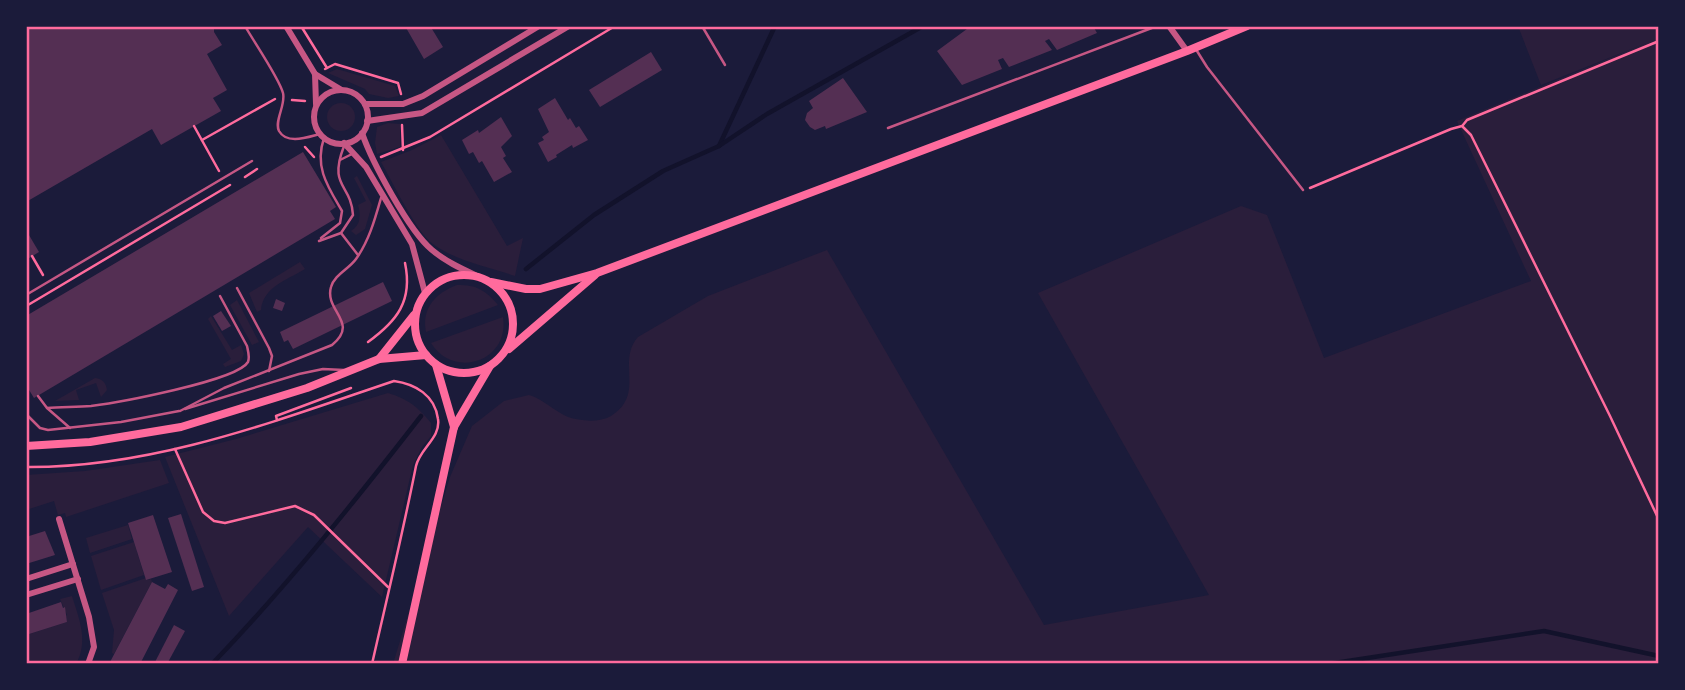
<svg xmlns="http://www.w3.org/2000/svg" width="1685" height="690" font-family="'Noto Sans',sans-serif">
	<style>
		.green { fill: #2a1e3b }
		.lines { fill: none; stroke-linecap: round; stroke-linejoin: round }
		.stream { stroke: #12122b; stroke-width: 4.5 }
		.building { fill: #542f53 }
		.path { stroke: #ff6b9d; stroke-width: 2.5 }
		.service { stroke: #c65784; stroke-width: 2.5 }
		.minor { stroke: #c65784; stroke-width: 6 }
		.secondary { stroke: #ff6b9d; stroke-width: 8 }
		.neatline { fill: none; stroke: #ff6b9d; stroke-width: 2.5 }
	</style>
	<rect width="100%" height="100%" fill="#1b1b3a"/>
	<g class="green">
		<path d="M1518 26H1659V664H393L450 477 472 426 504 401 529 395C543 399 554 411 568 417 580 421 599 423 611 416 646 394 616 362 638 337L708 296 827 250 1044 625 1209 595 1038 293 1241 206 1267 215 1324 358 1531 281 1457 121 1649 42 1541 85Z"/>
		<polygon points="337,69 395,86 399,96 388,98 369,94 365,89 328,73"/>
		<circle cx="341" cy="117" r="14"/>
		<polygon points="388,123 400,124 400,147 377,154 375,143 377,127"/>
		<path d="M441 135 507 246 523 238 515 276C489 267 456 261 433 244 417 233 392 181 381 162L412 150Z"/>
		<path d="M357 176 372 205 365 229 356 235 351 231C361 225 361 215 358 205L366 201 354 178Z"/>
		<path d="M300 262 305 269C287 280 263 287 261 310L257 312 249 293Z"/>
		<path d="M457 285C477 285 485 290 498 305L426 332C421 308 436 293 457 285Z"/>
		<polygon points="237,300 259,342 252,345 230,305"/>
		<polygon points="211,316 232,350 241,345 244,354 241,361 225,367 223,364 231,359 208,319"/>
		<path d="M503 317C510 361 454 380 431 343Z"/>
		<path d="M95 378C103 379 106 383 107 390L101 397 96 383 76 390 79 400 55 401Z"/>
		<path d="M388 393C408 399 418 407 431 423V436L422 447 413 465 382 597 308 527 229 616 165 457 236 439Z"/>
		<polygon points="160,460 169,483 66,517 65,513 58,515 54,501 26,510 26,475 85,471"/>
		<polygon points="128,525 132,539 90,553 86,538"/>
		<polygon points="134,542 144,575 101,590 91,556"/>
		<polygon points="146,578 147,580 151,579 152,582 114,654 112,653 114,630 102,593"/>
		<path d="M72 596C79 619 89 641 76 664H26V635L67 622 66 616 67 615 60 599Z"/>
	</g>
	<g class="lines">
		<g class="stream">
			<polyline points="719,146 775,26"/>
			<polyline points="526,269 594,215 663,171 719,146 767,114 923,26"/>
			<path d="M212 664C287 586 355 501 421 416"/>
			<polyline points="1328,664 1544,631 1659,656"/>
		</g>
	</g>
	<g class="building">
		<polygon points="26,26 214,26 214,32 222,45 207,54 227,90 213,98 221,111 161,145 152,129 26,202"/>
		<polygon points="405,26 438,26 432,29 443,47 424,59"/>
		<polygon points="971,26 1093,26 1097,33 1057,50 1049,39 1045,41 1052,50 1009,67 1003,58 998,60 1002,69 962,85 937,51"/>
		<polygon points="651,52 662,70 600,107 589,90"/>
		<polygon points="843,78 867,112 826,129 825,126 815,130 810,127 805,120 807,113 813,108 809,101"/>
		<polygon points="555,98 568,120 570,118 576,128 579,126 588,140 573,148 572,145 556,155 557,157 548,162 538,143 544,140 542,137 549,132 538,109"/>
		<polygon points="501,117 512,136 501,147 506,156 503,158 512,172 494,182 482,161 479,163 473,152 469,154 462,140 478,130 479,133"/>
		<polygon points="303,152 336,207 330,211 335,219 34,398 26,385 26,316"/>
		<polygon points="26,230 39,252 26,260"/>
		<polygon points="383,282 392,301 293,349 288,340 284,342 280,332"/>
		<polygon points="276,299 285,303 282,311 273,308"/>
		<polygon points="221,311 231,326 222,331 213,316"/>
		<polygon points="181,514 204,587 192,591 168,518"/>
		<polygon points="153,515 172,572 146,580 128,523"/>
		<polygon points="45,531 55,555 26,564 26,537"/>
		<polygon points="152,582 165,589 168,584 178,590 140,664 109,664"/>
		<polygon points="61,602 63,608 65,607 67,622 26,635 26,614"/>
		<polygon points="174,625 185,631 167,664 154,664"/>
	</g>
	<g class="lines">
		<g class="path">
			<polyline points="301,26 327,68"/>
			<polyline points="325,69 335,64 398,83 401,94"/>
			<polyline points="292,100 305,101"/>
			<polyline points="402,125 403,150"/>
			<polyline points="1463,125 1467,120 1659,41"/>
			<polyline points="194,126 219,171"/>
			<polyline points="202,140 275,99"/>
			<polyline points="305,147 314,157"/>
			<polyline points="381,157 430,137 615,26"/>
			<polyline points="245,177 257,169"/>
			<polyline points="1310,188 1451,129 1462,126 1471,135 1610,416 1659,520"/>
			<polyline points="32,256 43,275"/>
			<polyline points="28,305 230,185"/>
			<path d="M368 342C397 321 413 301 405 263"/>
			<polyline points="277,420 276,416 351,388"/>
			<polyline points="175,449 203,512 214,521 225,523 295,506 314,515 388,587"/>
			<path d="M26 467C154 468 275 421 394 381 415 384 435 395 438 419 441 438 420 448 416 466 403 532 387 598 372 664"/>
		</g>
		<g class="service">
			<path d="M245 26C254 42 279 78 283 93 286 105 274 121 279 131 287 145 308 137 320 134"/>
			<polyline points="702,26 725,65"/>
			<polyline points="1197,51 1207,67 1303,190"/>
			<polyline points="888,128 1157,26"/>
			<polyline points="340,160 352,154"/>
			<polyline points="341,233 358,255"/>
			<path d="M321 238 340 223 342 211C328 187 314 167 324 138"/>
			<path d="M319 241 341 233 353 215C351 183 328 188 344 146"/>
			<polyline points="237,288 269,348 272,356 269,371"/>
			<polyline points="26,295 252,161"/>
			<polyline points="38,396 47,408 70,428"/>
			<path d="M47 408C61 407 76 407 91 406 115 403 237 381 248 362 250 357 248 351 247 346L220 296"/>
			<polyline points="185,409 299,374 323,369 344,370"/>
			<path d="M180 411 224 388 332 345C360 322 324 311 331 287 334 275 349 269 356 259 369 241 375 219 381 198"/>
			<polyline points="26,414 40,428 48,430 121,422 179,411"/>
		</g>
		<g class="minor">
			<polyline points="286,26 315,74 316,104"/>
			<polyline points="1169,26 1187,51"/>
			<polyline points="315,74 340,89"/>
			<circle cx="341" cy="117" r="27"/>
			<polyline points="365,104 403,104 423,96 539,26"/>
			<polyline points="367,121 422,113 569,26"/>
			<path d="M362 133C372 162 409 231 432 250 445 261 460 268 475 275"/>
			<polyline points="344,143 366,167 412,244 425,293"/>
			<polyline points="59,519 89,617 94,647 88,664"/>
			<polyline points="26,579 73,564"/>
			<polyline points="26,595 78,579"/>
		</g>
		<g class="secondary">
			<circle cx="464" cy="324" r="49"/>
			<polyline points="491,282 526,289 540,289 597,273 1187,51 1247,26"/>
			<polyline points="509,349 595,275"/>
			<polyline points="379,359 414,315"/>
			<polyline points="436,365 454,427"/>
			<polyline points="26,446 90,442 181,427 307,388 379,359 426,355"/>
			<polyline points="402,664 454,427 490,366"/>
		</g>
	</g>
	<rect width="1685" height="690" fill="none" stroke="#1b1b3a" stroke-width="56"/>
	<rect x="28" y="28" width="1629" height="634" class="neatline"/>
</svg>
